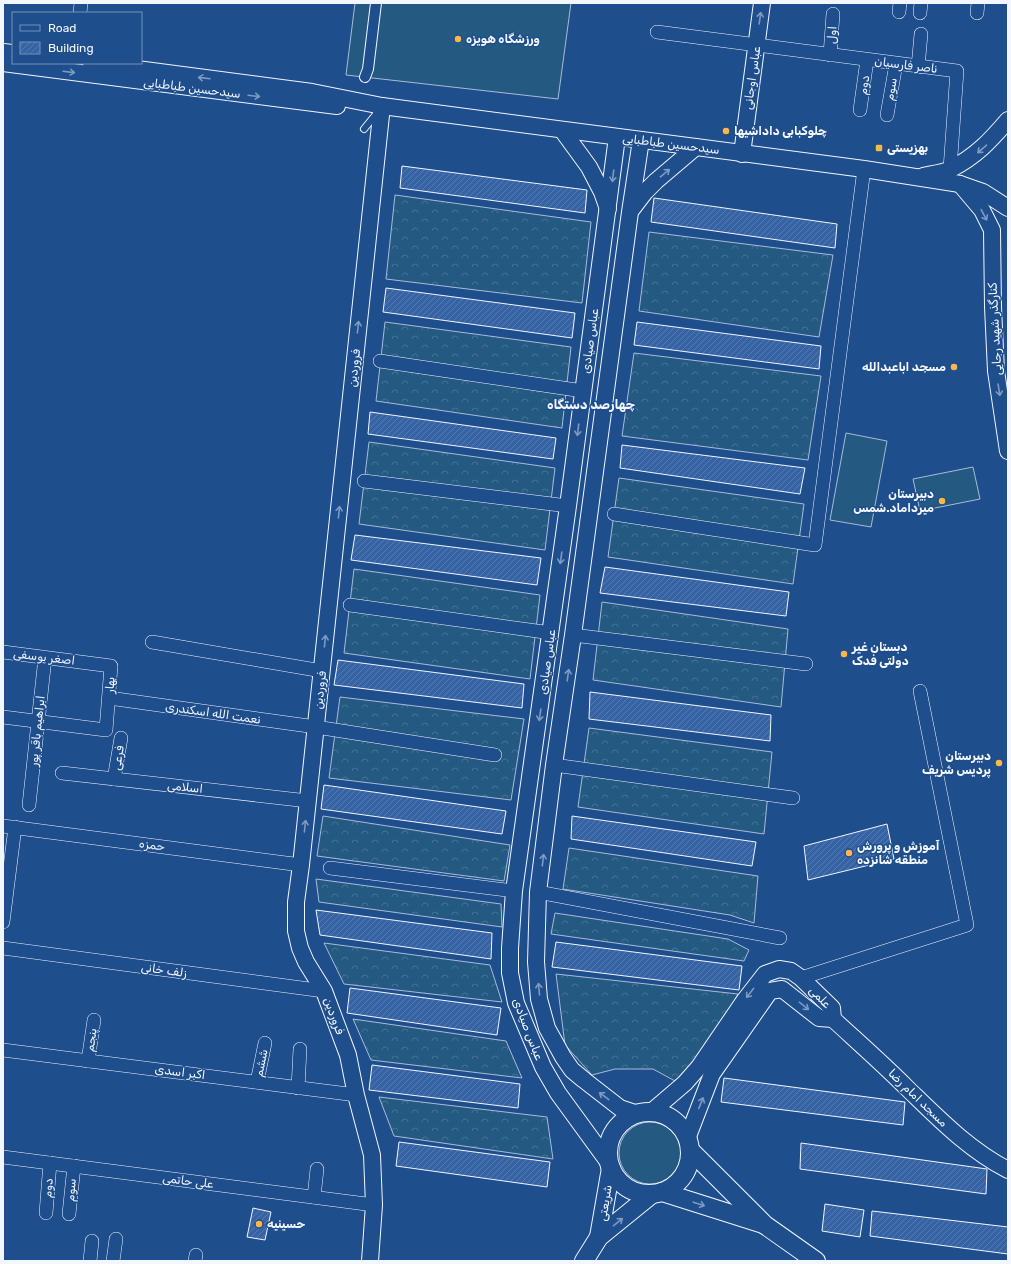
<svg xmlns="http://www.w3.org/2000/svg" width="1011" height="1264" font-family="Rubik,'Noto Naskh Arabic',sans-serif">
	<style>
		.grass { fill: #245a82; stroke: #a8bbd7 }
		.forest { fill: url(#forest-crowns); stroke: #a8bbd7 }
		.building { fill: url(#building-hatch); stroke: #f2f6ff }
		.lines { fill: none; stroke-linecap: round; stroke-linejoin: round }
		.service-casing { stroke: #f2f6ff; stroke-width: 8 }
		.pedestrian-casing { stroke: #f2f6ff; stroke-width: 12 }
		.minor-casing { stroke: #f2f6ff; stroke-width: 14 }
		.tertiary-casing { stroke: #f2f6ff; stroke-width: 18 }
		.secondary-casing { stroke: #f2f6ff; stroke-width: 20 }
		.service { stroke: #1f4e8c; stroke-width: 6 }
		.pedestrian { stroke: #1f4e8c; stroke-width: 10 }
		.minor { stroke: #1f4e8c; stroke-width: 13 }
		.tertiary { stroke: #1f4e8c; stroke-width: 16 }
		.secondary { stroke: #1f4e8c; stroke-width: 18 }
		.oneway { stroke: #7e9ac0 }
		.poi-dot { fill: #ffb74d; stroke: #1f4e8c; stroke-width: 1.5 }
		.labels { text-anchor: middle; stroke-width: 3; stroke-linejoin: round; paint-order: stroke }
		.street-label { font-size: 12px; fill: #f2f6ff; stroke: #1f4e8c }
		.poi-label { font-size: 12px; font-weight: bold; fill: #f2f6ff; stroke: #1f4e8c; text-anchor: start }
		.neighbourhood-label { font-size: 13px; font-weight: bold; fill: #f2f6ff; stroke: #1f4e8c }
	</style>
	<defs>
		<pattern id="forest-crowns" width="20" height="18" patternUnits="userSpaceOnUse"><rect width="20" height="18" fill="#245a82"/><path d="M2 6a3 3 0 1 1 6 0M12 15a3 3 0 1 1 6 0" fill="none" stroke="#447295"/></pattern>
		<pattern id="building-hatch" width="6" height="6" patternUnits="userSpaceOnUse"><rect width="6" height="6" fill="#3563a3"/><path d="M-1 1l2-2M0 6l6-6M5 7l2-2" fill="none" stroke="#537ab1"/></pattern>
	</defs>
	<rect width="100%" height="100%" fill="#1f4e8c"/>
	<g class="grass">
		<polygon points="355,3 571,3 558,99 346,75"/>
		<polygon points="846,433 887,441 871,527 830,520"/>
		<polygon points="973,467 980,499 920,511 913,479"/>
		<circle cx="650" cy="1153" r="31"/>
	</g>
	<g class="forest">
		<polygon points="395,195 591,222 582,303 386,279"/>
		<polygon points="649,232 833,255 819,337 639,311"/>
		<polygon points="385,322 571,347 562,428 376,401"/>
		<polygon points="634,353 821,376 808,460 622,436"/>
		<polygon points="369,442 555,468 545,550 359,524"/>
		<polygon points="619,478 804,504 793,584 608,557"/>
		<polygon points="354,569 540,595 530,679 344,653"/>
		<polygon points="602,602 788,629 781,707 593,680"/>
		<polygon points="340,697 524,719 511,800 329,778"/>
		<polygon points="589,728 772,752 764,834 578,807"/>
		<polygon points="323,816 510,845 504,881 317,856"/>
		<polygon points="569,848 758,876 754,923 730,915 563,889"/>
		<polygon points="316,879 501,904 502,927 319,902"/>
		<polygon points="555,913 728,939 749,950 744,961 551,934"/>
		<polygon points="324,943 490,965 502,1002 344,984"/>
		<polygon points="556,974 738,994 702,1062 675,1081 653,1069 615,1069 592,1075 565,1045"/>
		<polygon points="353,1019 506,1041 522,1078 371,1060"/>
		<polygon points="379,1097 547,1117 553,1159 394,1136"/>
	</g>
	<g class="building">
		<polygon points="402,166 587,190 585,213 400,188"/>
		<polygon points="654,198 837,224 835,248 651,222"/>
		<polygon points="386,288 575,313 572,338 383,312"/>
		<polygon points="637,322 821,346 819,369 634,345"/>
		<polygon points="370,412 556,438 553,459 368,434"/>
		<polygon points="622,445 805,468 800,494 620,468"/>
		<polygon points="355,535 541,558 537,585 351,560"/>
		<polygon points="605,567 789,592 786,616 600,593"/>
		<polygon points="338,660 524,684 522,708 334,685"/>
		<polygon points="590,692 771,715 770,741 589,719"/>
		<polygon points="324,785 506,811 502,834 321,809"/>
		<polygon points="572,816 756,842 752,866 571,839"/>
		<polygon points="887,824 894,859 808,880 804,846"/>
		<polygon points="316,910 492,933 491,959 320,935"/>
		<polygon points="556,942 742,966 739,990 552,967"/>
		<polygon points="350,988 501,1008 497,1035 347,1013"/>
		<polygon points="372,1065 520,1084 518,1108 369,1090"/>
		<polygon points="724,1078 905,1102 903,1125 721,1102"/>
		<polygon points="399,1142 550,1162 547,1187 396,1166"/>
		<polygon points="801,1143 987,1169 986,1194 800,1169"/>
		<polygon points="825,1204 864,1210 860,1237 822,1231"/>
		<polygon points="253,1208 271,1212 265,1240 247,1237"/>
		<polygon points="872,1211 1008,1227 1008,1254 870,1236"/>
	</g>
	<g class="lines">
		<defs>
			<polyline id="service" points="364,129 377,113"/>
			<polyline id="pedestrian" points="365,77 368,69 376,3"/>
			<g id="minor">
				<polyline points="899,12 900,3"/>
				<polyline points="80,13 81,3"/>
				<polyline points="920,13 921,3"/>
				<polyline points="977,13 978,3"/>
				<polyline points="657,32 957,71 950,169"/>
				<polyline points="830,55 833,14"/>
				<polyline points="918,67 921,34"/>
				<polyline points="860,110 867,60"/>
				<polyline points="887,115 896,64"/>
				<polyline points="380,361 583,391"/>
				<polyline points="364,481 568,506"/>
				<polyline points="614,514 815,545 864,169"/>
				<polyline points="350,605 551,633"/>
				<polyline points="573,635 806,664"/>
				<polyline points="152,642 322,671"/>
				<polyline points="3,652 111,666 106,730 3,717"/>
				<polyline points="109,698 316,727 495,755"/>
				<polyline points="554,765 793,798"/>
				<polyline points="62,773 308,801"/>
				<polyline points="114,779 121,738"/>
				<polyline points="29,805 45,658"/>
				<polyline points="3,826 301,865"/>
				<polyline points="330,868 514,891"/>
				<polyline points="538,892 780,938"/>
				<polyline points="3,922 15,827"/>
				<polyline points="3,948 324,991"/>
				<polyline points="801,978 967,925 920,691"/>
				<polyline points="3,1050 356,1095"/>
				<polyline points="88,1061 94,1020"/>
				<polyline points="257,1082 265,1043"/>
				<polyline points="298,1088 300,1049"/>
				<polyline points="3,1157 374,1205"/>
				<polyline points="314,1197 317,1169"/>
				<polyline points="46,1213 50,1163"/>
				<polyline points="69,1214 74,1166"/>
				<polyline points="90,1261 92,1241"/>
				<polyline points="113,1261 116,1239"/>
				<polyline points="195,1261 196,1255"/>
			</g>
			<g id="tertiary">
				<polyline points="3,52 13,53"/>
				<polyline points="3,63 337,106"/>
				<polyline points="91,63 312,92 382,106 864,169 960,184 983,192 1008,208"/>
				<polyline points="562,130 589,167 602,192 608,209"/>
				<polyline points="742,154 762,3"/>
				<path d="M923 176C932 174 943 173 951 169 976 156 990 141 1008 120"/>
				<polyline points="960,184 982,210 992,230 993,307 996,371 1008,451"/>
				<polyline points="632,209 645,192 656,181 696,147"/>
				<path d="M833 1019C858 1042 883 1064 907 1088 938 1118 969 1150 1008 1170"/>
				<polyline points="650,1113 685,1083 699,1067 744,1001 765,974 779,969 791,971 801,978 832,1008 833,1019"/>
				<polyline points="638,1114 620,1108 584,1080 572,1070 563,1057 547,1028 539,999 536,962 538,892 554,765 573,635 630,212 641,140"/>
				<polyline points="687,1139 712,1074 770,991 782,989 819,1018 833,1019"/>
				<polyline points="609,1163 558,1093 543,1067 516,1003 510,973 510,948 514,891 568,506 617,137"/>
				<polyline points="370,1261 374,1205 372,1155 356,1095 348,1055 324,991 306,962 300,948 296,931 296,902 301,865 382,106"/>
			</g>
			<g id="secondary">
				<circle cx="649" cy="1153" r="41"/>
				<polyline points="690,1150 765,1225 816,1261"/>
				<polyline points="611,1168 599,1237 652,1194"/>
				<polyline points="662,1192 763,1224"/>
				<polyline points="584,1261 599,1237"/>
			</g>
		</defs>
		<use href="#service" class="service-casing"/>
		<use href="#pedestrian" class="pedestrian-casing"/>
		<use href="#minor" class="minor-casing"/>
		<use href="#tertiary" class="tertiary-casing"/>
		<use href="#secondary" class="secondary-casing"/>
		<use href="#service" class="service"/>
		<use href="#pedestrian" class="pedestrian"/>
		<use href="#minor" class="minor"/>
		<use href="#tertiary" class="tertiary"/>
		<use href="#secondary" class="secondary"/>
	</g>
	<defs><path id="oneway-shaft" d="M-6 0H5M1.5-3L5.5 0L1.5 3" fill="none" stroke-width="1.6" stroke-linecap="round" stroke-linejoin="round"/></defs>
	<g class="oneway">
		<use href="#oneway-shaft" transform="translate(760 18) rotate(-82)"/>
		<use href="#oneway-shaft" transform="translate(69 72) rotate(7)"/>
		<use href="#oneway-shaft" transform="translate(204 78) rotate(-173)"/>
		<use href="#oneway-shaft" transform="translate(254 96) rotate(7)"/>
		<use href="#oneway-shaft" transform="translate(982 149) rotate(139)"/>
		<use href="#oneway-shaft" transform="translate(665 173) rotate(-40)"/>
		<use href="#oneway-shaft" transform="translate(613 176) rotate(97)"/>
		<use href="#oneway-shaft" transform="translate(984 215) rotate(62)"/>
		<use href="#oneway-shaft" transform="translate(358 327) rotate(-84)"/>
		<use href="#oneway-shaft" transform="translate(999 390) rotate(81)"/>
		<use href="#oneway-shaft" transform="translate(578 430) rotate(97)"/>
		<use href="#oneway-shaft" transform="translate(339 512) rotate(-84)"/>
		<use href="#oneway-shaft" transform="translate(561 558) rotate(98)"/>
		<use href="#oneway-shaft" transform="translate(325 641) rotate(-84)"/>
		<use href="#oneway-shaft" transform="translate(568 675) rotate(-82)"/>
		<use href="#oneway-shaft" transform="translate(540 715) rotate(98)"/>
		<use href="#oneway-shaft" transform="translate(305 826) rotate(-84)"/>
		<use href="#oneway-shaft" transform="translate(543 860) rotate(-83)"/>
		<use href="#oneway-shaft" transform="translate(539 989) rotate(-95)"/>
		<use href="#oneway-shaft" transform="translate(750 993) rotate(128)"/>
		<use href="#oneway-shaft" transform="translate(804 1006) rotate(39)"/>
		<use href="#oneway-shaft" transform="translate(604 1096) rotate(-143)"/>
		<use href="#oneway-shaft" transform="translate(701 1103) rotate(-68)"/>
		<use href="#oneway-shaft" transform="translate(699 1204) rotate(18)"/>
		<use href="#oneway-shaft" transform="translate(618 1222) rotate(-39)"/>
	</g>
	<g class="poi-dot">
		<circle cx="458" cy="39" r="4"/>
		<circle cx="726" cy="131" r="4"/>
		<rect x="875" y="144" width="8" height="8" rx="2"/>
		<circle cx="954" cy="367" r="4"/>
		<circle cx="942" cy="501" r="4"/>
		<circle cx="844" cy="654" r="4"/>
		<circle cx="999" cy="763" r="4"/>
		<circle cx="849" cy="853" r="4"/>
		<circle cx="259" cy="1224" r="4"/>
	</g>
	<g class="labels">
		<g class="street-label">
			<text transform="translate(832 35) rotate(-86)" y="4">اول</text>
			<text transform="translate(906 65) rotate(7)" y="4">ناصر فارسیان</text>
			<text transform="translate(752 78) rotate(-82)" y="4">عباس اوجانی</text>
			<text transform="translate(864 85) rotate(-82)" y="4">دوم</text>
			<text transform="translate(192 88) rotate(7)" y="4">سیدحسین طباطبایی</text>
			<text transform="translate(891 89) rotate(-80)" y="4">سوم</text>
			<text transform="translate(671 144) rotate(7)" y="4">سیدحسین طباطبایی</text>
			<text transform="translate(995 329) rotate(-93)" y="4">کنارگذر شهید رجایی</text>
			<text transform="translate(590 341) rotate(-82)" y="4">عباس صیادی</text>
			<text transform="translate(354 368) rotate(-84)" y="4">فروردین</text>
			<text transform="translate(44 657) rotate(7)" y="4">اصغر یوسفی</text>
			<text transform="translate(547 662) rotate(-82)" y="4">عباس صیادی</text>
			<text transform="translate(110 685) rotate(-87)" y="4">بهار</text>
			<text transform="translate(320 690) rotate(-84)" y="4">فروردین</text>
			<text transform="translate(213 713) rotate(8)" y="4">نعمت الله اسکندری</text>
			<text transform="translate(37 731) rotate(-84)" y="4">ابراهیم باقر پور</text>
			<text transform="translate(118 758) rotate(-81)" y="4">فرعی</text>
			<text transform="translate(185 787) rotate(6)" y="4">اسلامی</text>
			<text transform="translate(152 845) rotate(7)" y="4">حمزه</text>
			<text transform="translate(164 970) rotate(8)" y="4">زلف خانی</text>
			<text transform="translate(820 997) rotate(46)" y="4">علمی</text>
			<text transform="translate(334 1016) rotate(70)" y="4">فروردین</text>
			<text transform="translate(528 1029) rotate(69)" y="4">عباس صیادی</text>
			<text transform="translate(91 1040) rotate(-82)" y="4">پنجم</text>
			<text transform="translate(261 1063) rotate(-79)" y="4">ششم</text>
			<text transform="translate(180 1072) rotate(7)" y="4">اکبر اسدی</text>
			<text transform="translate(918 1098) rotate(44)" y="4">مسجد امام رضا</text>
			<text transform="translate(188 1181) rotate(7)" y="4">علی حاتمی</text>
			<text transform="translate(48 1188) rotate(-85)" y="4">دوم</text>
			<text transform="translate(71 1190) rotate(-85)" y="4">سوم</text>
			<text transform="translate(605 1203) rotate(-81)" y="4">شریعتی</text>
		</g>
		<g class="poi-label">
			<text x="466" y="43">ورزشگاه هویزه</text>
			<text x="734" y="135">چلوکبابی داداشیها</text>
			<text x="887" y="152">بهزیستی</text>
			<text x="946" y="371" text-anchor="end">مسجد اباعبدالله</text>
			<text x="934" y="498" text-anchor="end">دبیرستان<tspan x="934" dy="14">میرداماد.شمس</tspan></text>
			<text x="852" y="651">دبستان غیر<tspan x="852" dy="14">دولتی فدک</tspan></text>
			<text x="991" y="760" text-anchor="end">دبیرستان<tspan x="991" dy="14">پردیس شریف</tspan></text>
			<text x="857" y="850">آموزش و پرورش<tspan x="857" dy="14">منطقه شانزده</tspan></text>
			<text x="267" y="1228">حسینیه</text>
		</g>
		<g class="neighbourhood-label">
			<text x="591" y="409">چهارصد دستگاه</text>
		</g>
	</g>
	<rect width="1011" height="1264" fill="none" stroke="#f2f6ff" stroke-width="8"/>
	<rect x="12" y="12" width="130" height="52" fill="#1f4e8c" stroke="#7391ba"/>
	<rect x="20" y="25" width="20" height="6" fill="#1f4e8c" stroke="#7391ba"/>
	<text x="48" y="32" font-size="12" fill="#f2f6ff">Road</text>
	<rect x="20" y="42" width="20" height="12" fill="url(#building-hatch)" stroke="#7391ba"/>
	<text x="48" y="52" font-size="12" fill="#f2f6ff">Building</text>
</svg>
